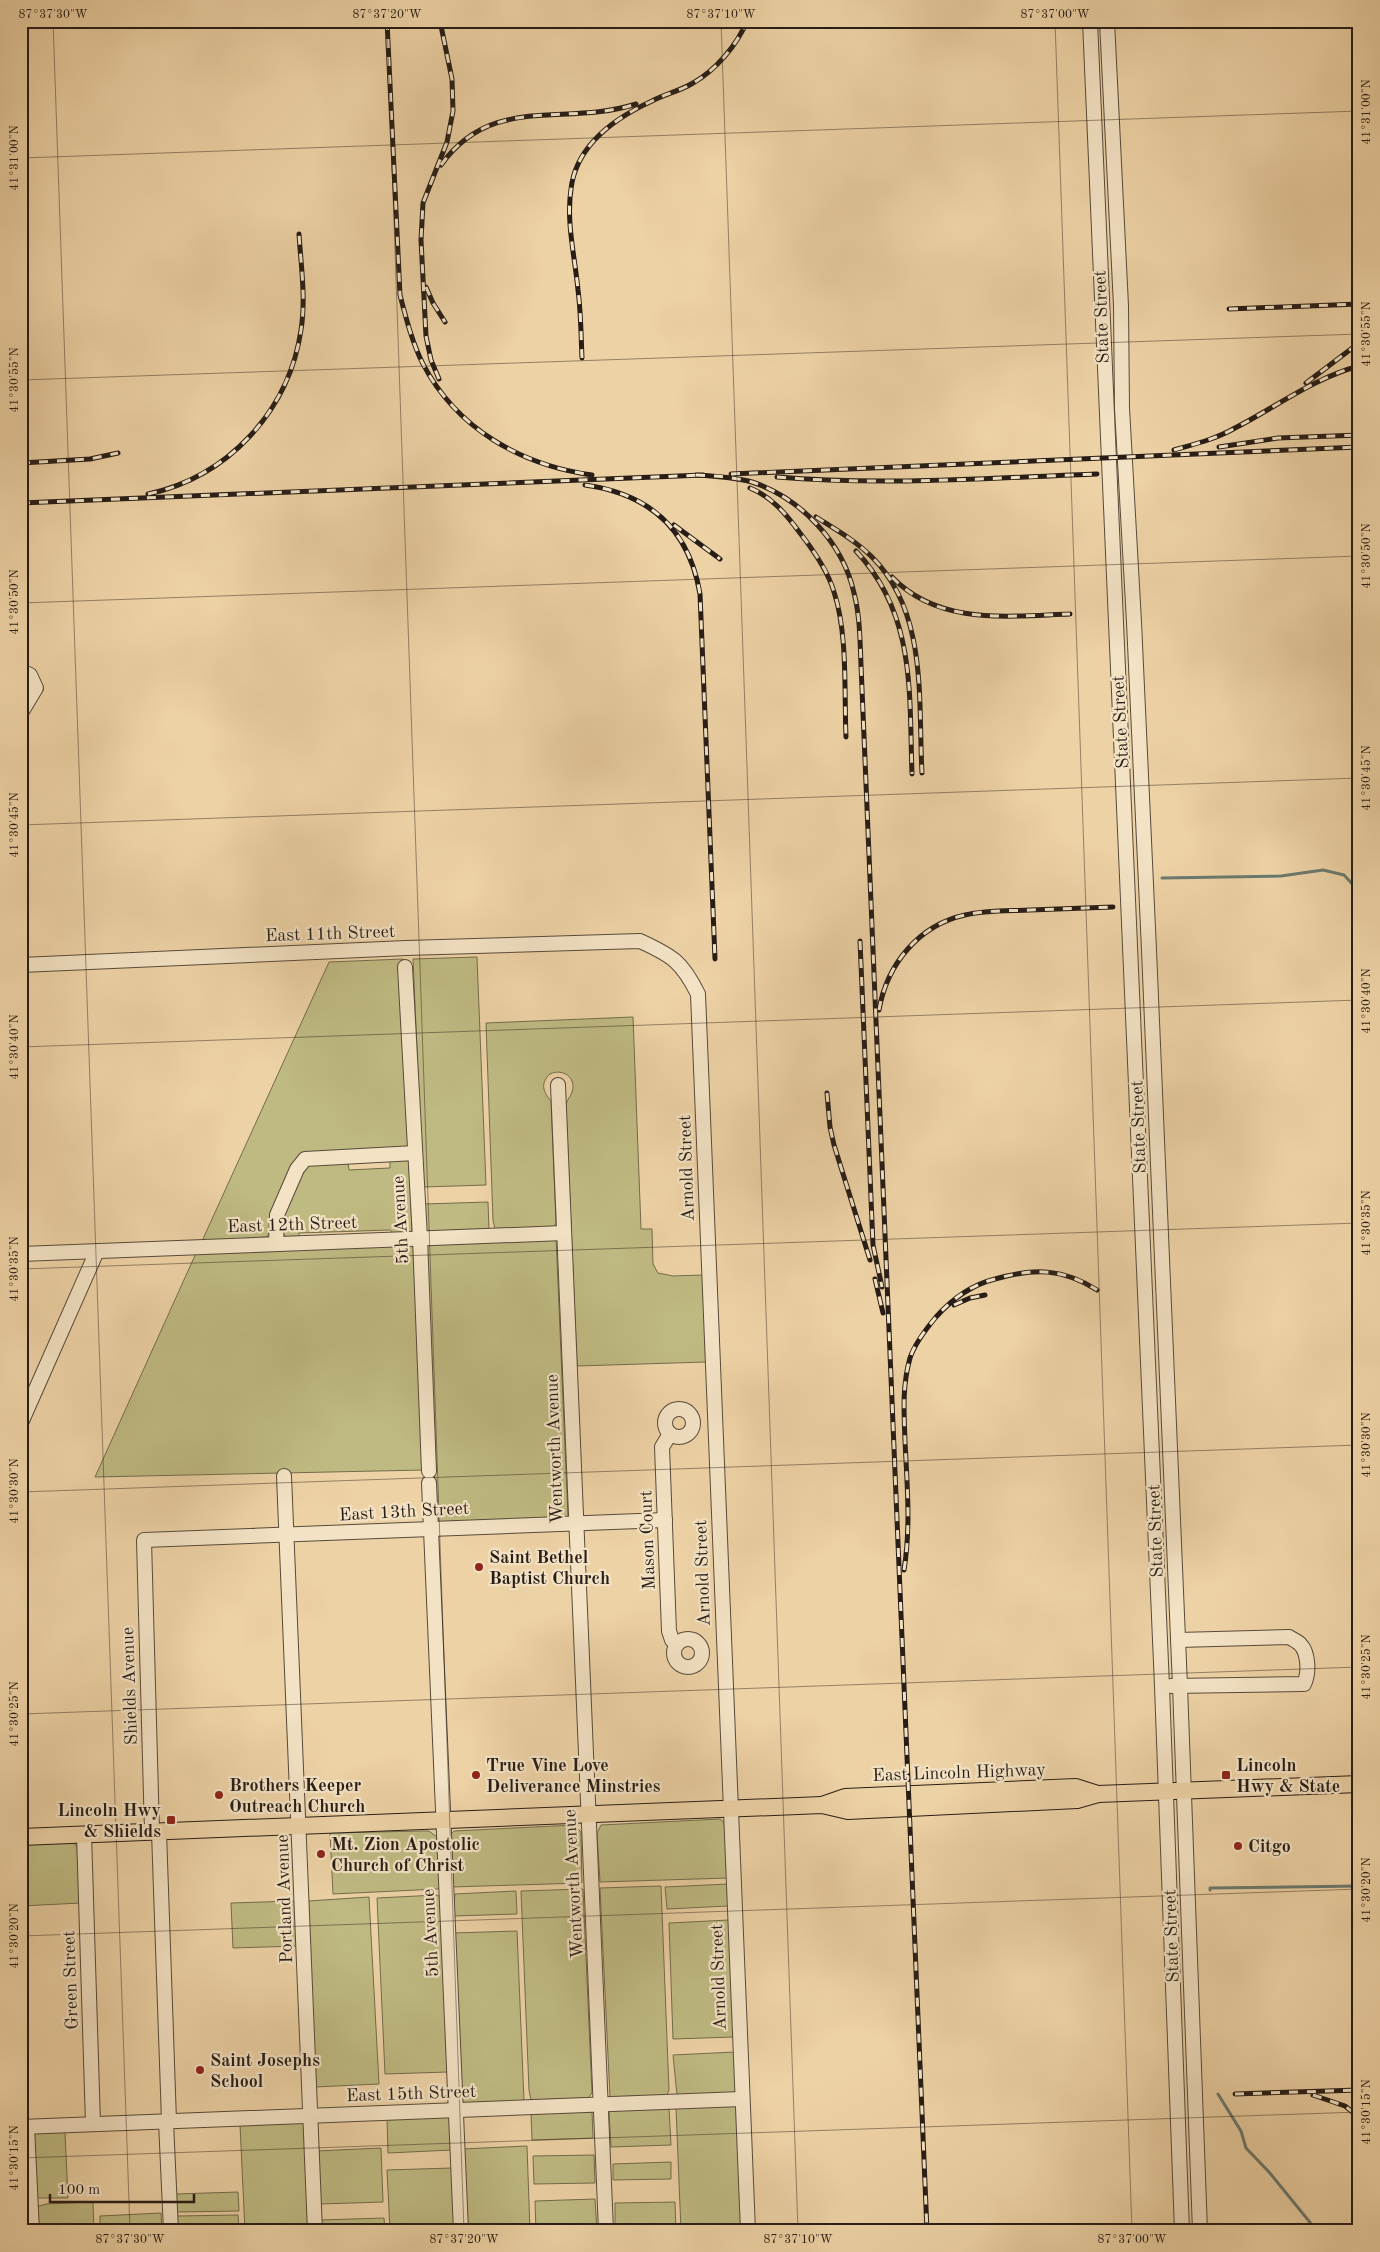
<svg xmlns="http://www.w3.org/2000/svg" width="1380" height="2252" font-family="'Old Standard TT',serif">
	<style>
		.green { fill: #bfba82; stroke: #736c4c }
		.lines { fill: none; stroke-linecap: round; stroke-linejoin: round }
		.stream { stroke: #6b796e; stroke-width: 3 }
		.minor-casing { stroke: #584a3a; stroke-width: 16 }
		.major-casing { stroke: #271d16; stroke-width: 18 }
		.minor { stroke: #f3e2c4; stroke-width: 14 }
		.major { stroke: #edd2a5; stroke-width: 16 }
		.rail-casing { stroke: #271d16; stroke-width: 5 }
		.rail { stroke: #f3e2c4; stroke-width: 3; stroke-dasharray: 9; stroke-linecap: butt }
		.ticks { fill: none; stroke: #271d16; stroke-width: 1; stroke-opacity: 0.45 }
		.poi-dot { fill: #8f2418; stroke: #f3e2c4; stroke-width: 2 }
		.labels { text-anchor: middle; stroke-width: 4.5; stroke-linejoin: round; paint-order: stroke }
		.street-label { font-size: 18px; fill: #271d16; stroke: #f3e2c4 }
		.poi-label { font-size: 18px; font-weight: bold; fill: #271d16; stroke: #f3e2c4; text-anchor: start }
		.neatline { fill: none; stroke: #271d16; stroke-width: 2 }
		.ticks-label { font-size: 12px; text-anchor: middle; fill: #271d16 }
	</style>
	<rect width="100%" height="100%" fill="#edd2a5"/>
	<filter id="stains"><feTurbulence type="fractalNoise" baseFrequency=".004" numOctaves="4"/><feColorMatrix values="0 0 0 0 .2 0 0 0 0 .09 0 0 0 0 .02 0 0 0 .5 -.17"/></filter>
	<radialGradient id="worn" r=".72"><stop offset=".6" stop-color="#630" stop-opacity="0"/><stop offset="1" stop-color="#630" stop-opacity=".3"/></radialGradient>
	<g class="green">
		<polygon points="477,957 486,1185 423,1187 413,959"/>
		<polygon points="403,959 410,1141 408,1147 308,1152 267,1237 202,1241 329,962"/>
		<path d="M633 1017 641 1229H652L653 1264 658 1273 673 1276 703 1275 706 1362 577 1366 566 1107C566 1100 570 1098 572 1092 577 1077 562 1068 550 1074 540 1083 543 1092 551 1101L556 1223 554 1227 495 1229 493 1220 486 1023Z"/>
		<polygon points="407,1159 409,1161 412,1232 394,1234 390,1230 299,1233 299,1237 288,1238 282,1234 282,1216 303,1169 307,1164 348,1163 349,1170 390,1168 390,1160"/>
		<polygon points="488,1202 489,1230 426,1232 424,1204"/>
		<polygon points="556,1237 568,1517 438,1522 433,1460 426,1247 427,1243"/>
		<polygon points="414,1243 424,1470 95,1477 197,1251"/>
		<polygon points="720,1819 724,1822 728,1878 600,1882 597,1833 601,1825"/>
		<polygon points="574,1825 581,1832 582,1883 451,1887 451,1834 454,1831"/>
		<polygon points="422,1831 429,1831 437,1837 440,1888 438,1889 333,1894 330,1833"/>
		<polygon points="73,1842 77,1847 81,1903 21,1906 21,1844"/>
		<polygon points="728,1884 728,1906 667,1909 665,1887"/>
		<polygon points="661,1886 669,2090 667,2095 610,2097 600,1888"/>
		<polygon points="583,1889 592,2093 588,2098 531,2100 529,2090 521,1891"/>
		<polygon points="516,1891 517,1914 453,1916 455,1894"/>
		<polygon points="437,1895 440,1897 448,2072 385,2074 377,1898"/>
		<polygon points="369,1897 379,2084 315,2087 308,1901"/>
		<polygon points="294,1901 298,1946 233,1948 231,1903"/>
		<polygon points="729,1920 734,2037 673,2039 669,1923"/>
		<polygon points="517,1931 524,2101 462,2103 453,1933"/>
		<polygon points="735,2052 737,2093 677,2095 673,2055"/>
		<polygon points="737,2105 742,2231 681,2231 676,2108"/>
		<polygon points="669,2108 671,2145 611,2147 609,2110"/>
		<polygon points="592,2112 593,2138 532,2140 531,2113"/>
		<polygon points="447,2116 450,2119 452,2150 388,2153 387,2119"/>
		<polygon points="304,2123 310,2231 245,2231 240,2125"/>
		<polygon points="65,2132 68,2198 35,2198 34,2135 36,2133"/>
		<polygon points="527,2146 530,2231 466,2231 462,2149"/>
		<polygon points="381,2148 383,2202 320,2204 317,2151"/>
		<polygon points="594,2155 595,2183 534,2184 533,2156"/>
		<polygon points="671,2162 671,2179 613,2180 613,2164"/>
		<polygon points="452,2168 455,2231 390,2231 387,2170"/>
		<polygon points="238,2192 239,2211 177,2212 176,2194"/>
		<polygon points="595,2199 597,2231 536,2231 535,2201"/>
		<polygon points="90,2202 93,2203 94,2231 37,2231 36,2207 46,2204"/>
		<polygon points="675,2202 676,2231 615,2231 615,2203"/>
		<polygon points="161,2213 162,2231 100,2231 100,2216"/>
		<polygon points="238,2215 239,2231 178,2231 177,2216"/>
		<polygon points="384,2218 385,2231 321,2231 320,2220"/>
	</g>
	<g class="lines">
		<g class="stream">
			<polyline points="1162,878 1281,876 1323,870 1344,875 1356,888 1359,888"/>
			<polyline points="1210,1890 1210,1888 1359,1886"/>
			<polyline points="1218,2094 1241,2131 1246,2148 1269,2172 1317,2231"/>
		</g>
		<defs>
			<g id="minor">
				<polyline points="1090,21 1162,1686 1182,2231"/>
				<polyline points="1107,21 1121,306 1122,408 1134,622 1149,950 1180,1686 1200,2231"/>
				<polyline points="21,671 30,675 36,688 21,713"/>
				<path d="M21 965 406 948 640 941C673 956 682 962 698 994L748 2231"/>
				<polyline points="405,967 420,1238 429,1471"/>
				<polyline points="558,1085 606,2231"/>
				<polyline points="276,1244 277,1215 297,1169 305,1159 415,1153"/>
				<polyline points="21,1254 564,1233"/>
				<circle cx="679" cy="1423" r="14"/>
				<polyline points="21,1423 97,1251"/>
				<polyline points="670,1434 662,1447 669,1631 672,1640 677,1644"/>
				<polyline points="284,1476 315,2231"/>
				<polyline points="429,1483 461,2231"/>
				<circle cx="688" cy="1653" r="14"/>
				<path d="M1171 1686 1304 1684C1309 1674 1309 1653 1300 1644 1297 1641 1292 1639 1289 1637L1178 1640"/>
				<polyline points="152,1832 144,1540 665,1520"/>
				<polyline points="159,1832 169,2121"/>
				<polyline points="84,1834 93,2124"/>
				<polyline points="166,2122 171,2231"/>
				<polyline points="21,2127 742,2099"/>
				<polyline points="27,2127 32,2231"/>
			</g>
			<g id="major">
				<polyline points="822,1805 845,1797 1076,1787 1098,1794"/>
				<polyline points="21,1837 822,1805 848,1811 1077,1800 1098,1794 1359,1784"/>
			</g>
		</defs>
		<use href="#minor" class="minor-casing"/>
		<use href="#major" class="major-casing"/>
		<use href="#minor" class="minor"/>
		<use href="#major" class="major"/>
		<defs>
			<g id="rail">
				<path d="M387 21 400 295C406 318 412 342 423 364 457 429 521 465 592 475"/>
				<path d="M441 165C493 93 564 127 636 104"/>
				<polyline points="426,287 433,303 445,322"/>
				<polyline points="1229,309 1359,304"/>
				<path d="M582 358C581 336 581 313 578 290 575 257 566 223 571 189 576 145 615 118 652 101 665 94 680 91 693 83 716 70 737 45 747 21"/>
				<polyline points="439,379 431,360 426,336 421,240 423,203 447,142 453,111 452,79 440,21"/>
				<polyline points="1306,383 1359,343"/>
				<polyline points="1219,447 1278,438 1359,435"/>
				<path d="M1174 450C1195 444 1216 439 1235 428 1276 407 1314 378 1359 366"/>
				<polyline points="21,463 90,459 118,453"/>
				<polyline points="731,474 1359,447"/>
				<path d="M696 475C715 476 734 477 752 482 801 498 843 543 854 593 860 616 860 641 861 665L927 2231"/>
				<path d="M777 477C884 486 990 478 1097 474"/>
				<path d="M585 485C650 494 689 529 700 594L715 959"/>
				<path d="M750 488C772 497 786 514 800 533 814 551 828 571 834 592 848 634 844 693 846 737"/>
				<path d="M148 494C228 477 289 411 301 330 306 299 301 266 299 234"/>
				<polyline points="21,503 703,475"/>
				<path d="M816 517C835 529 856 541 872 557 928 613 918 700 922 773"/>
				<polyline points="674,525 720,559"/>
				<path d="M856 551C916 615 909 692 912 774"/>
				<path d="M892 577C939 626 1009 616 1070 614"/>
				<polyline points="860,941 873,1245 882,1287"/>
				<path d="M879 1010C887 964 919 925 965 915 986 910 1009 911 1030 910 1058 909 1085 908 1113 907"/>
				<polyline points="827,1093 830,1127 834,1145 870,1260"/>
				<polyline points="875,1279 883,1313"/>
				<polyline points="954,1305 970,1298 985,1295"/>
				<path d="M904 1570C911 1527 907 1484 905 1441 904 1413 902 1386 910 1358 915 1343 926 1329 936 1317 953 1298 971 1285 995 1279 1034 1268 1062 1268 1097 1290"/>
				<polyline points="1235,2094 1359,2090"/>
				<polyline points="1313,2095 1345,2106 1359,2117"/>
			</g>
		</defs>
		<use href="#rail" class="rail-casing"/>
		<use href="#rail" class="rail"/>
	</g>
	<path class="ticks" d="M53 21 130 2231M387 21 464 2231M721 21 798 2231M1055 21 1132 2231M21 158 1359 111M21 380 1359 334M21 603 1359 556M21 825 1359 778M21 1047 1359 1000M21 1269 1359 1223M21 1492 1359 1445M21 1714 1359 1667M21 1936 1359 1889M21 2158 1359 2112"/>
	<g class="poi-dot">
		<circle cx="479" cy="1567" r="5"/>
		<circle cx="476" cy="1775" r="5"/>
		<rect x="1221" y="1770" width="10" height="10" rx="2.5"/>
		<circle cx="219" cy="1795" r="5"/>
		<rect x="166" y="1815" width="10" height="10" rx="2.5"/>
		<circle cx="1238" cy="1846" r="5"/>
		<circle cx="321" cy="1854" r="5"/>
		<circle cx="200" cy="2070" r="5"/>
	</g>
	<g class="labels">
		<g class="street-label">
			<text transform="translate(1101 317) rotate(-92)" y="6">State Street</text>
			<text transform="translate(1120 722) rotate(-93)" y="6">State Street</text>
			<text transform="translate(330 933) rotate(-2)" y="6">East 11th Street</text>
			<text transform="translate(1138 1127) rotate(-92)" y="6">State Street</text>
			<text transform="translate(686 1168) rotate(-92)" y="6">Arnold Street</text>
			<text transform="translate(400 1220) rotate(-93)" y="6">5th Avenue</text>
			<text transform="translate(292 1224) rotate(-2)" y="6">East 12th Street</text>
			<text transform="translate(554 1449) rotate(-92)" y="6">Wentworth Avenue</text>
			<text transform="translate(404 1511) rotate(-3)" y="6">East 13th Street</text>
			<text transform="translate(1155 1531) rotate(-92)" y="6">State Street</text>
			<text transform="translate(647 1540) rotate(-92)" y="6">Mason Court</text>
			<text transform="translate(702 1573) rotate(-92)" y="6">Arnold Street</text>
			<text transform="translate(129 1686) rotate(-92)" y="6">Shields Avenue</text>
			<text transform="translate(959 1772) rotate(-2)" y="6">East Lincoln Highway</text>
			<text transform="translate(573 1884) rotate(-93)" y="6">Wentworth Avenue</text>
			<text transform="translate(284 1899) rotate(-92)" y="6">Portland Avenue</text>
			<text transform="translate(430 1933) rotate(-93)" y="6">5th Avenue</text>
			<text transform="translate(1171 1936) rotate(-92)" y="6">State Street</text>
			<text transform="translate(718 1977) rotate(-92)" y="6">Arnold Street</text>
			<text transform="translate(70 1980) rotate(-92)" y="6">Green Street</text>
			<text transform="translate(411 2093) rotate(-2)" y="6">East 15th Street</text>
		</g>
		<g class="poi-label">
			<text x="489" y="1563">Saint Bethel<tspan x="489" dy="21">Baptist Church</tspan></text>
			<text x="486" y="1771">True Vine Love<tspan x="486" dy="21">Deliverance Minstries</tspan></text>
			<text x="1236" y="1771">Lincoln<tspan x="1236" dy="21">Hwy &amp; State</tspan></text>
			<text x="229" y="1791">Brothers Keeper<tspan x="229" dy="21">Outreach Church</tspan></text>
			<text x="161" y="1816" text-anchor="end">Lincoln Hwy<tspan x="161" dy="21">&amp; Shields</tspan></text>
			<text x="331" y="1850">Mt. Zion Apostolic<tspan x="331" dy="21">Church of Christ</tspan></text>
			<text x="1248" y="1852">Citgo</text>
			<text x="210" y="2066">Saint Josephs<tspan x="210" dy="21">School</tspan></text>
		</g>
	</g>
	<rect width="1380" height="2252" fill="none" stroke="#edd2a5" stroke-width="55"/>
	<path d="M50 2194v8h144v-8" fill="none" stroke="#271d16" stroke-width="2.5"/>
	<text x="58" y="2194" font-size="15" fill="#271d16" stroke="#f3e2c4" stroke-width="4" paint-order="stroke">100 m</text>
	<rect x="28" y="28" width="1324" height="2196" class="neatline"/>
	<g class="ticks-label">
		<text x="53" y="18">87°37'30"W</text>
		<text x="387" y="18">87°37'20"W</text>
		<text x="721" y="18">87°37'10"W</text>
		<text x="1055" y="18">87°37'00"W</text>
		<text transform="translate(1366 112) rotate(-90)" y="4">41°31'00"N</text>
		<text transform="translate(14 158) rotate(-90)" y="4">41°31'00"N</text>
		<text transform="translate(1366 334) rotate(-90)" y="4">41°30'55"N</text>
		<text transform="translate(14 380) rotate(-90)" y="4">41°30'55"N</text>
		<text transform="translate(1366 556) rotate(-90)" y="4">41°30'50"N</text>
		<text transform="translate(14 602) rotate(-90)" y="4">41°30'50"N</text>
		<text transform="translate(1366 778) rotate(-90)" y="4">41°30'45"N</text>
		<text transform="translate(14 825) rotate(-90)" y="4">41°30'45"N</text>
		<text transform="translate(1366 1001) rotate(-90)" y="4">41°30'40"N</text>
		<text transform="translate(14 1047) rotate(-90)" y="4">41°30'40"N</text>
		<text transform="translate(1366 1223) rotate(-90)" y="4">41°30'35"N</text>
		<text transform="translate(14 1269) rotate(-90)" y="4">41°30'35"N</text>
		<text transform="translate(1366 1445) rotate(-90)" y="4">41°30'30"N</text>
		<text transform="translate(14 1491) rotate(-90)" y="4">41°30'30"N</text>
		<text transform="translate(1366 1667) rotate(-90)" y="4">41°30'25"N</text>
		<text transform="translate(14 1714) rotate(-90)" y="4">41°30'25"N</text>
		<text transform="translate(1366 1890) rotate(-90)" y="4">41°30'20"N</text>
		<text transform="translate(14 1936) rotate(-90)" y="4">41°30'20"N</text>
		<text transform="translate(1366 2112) rotate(-90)" y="4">41°30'15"N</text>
		<text transform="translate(14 2158) rotate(-90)" y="4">41°30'15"N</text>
		<text x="130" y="2243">87°37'30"W</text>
		<text x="464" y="2243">87°37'20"W</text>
		<text x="798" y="2243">87°37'10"W</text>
		<text x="1132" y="2243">87°37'00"W</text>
	</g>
	<rect width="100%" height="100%" filter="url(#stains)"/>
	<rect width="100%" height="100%" fill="url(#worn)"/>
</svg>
